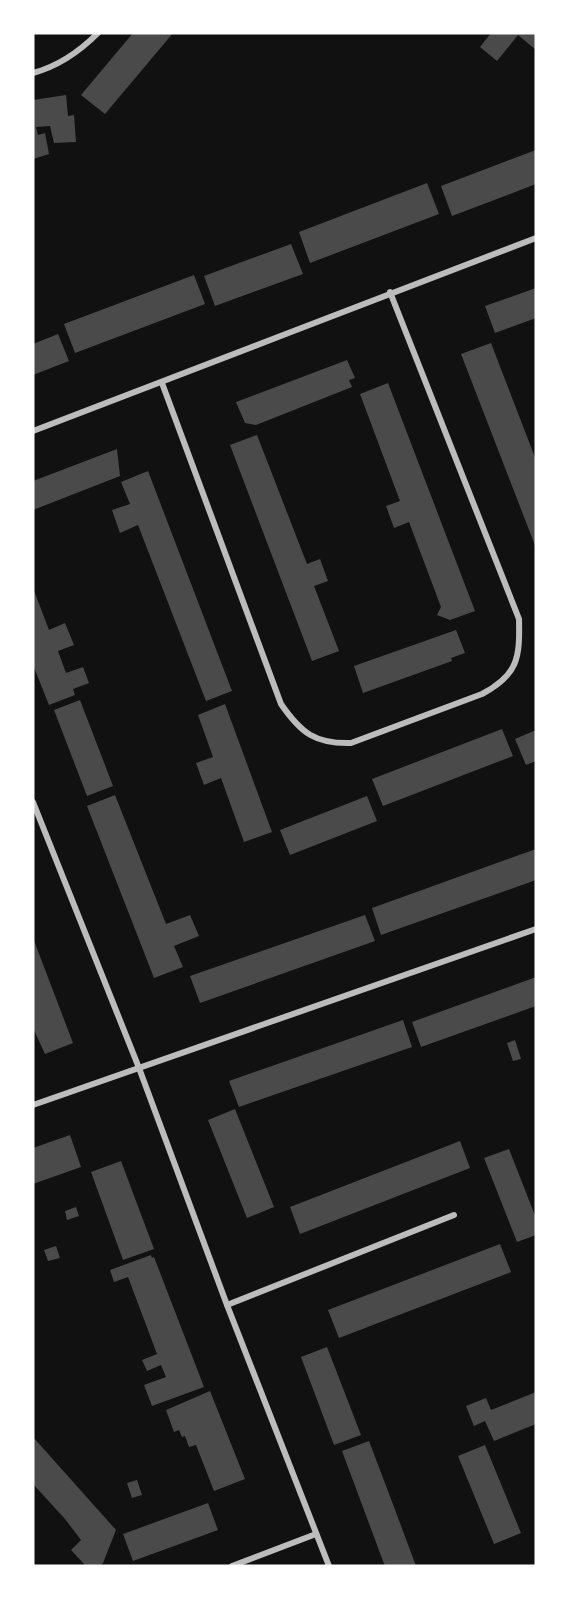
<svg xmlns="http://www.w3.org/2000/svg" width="569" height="1599" font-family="'Archivo Narrow',sans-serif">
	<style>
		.building { fill: #4a4a4a }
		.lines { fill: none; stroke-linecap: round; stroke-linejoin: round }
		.minor { stroke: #bcbcbc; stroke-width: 6 }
	</style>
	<rect width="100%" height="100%" fill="#111"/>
	<g class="building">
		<polygon points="133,33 173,33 105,114 81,95"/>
		<polygon points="491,33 536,33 536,50 518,35 497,61 480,47"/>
		<polygon points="66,95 68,116 74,115 76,142 54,143 50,126 36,127 38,135 45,133 49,154 33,159 33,100"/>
		<polygon points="536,150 536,184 452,216 441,186"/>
		<polygon points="427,183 439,214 310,263 299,232"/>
		<polygon points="291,244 303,274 215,306 204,276"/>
		<polygon points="194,275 205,304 75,353 64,324"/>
		<polygon points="536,288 536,318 495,333 485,306"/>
		<polygon points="58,334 69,361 33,375 33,344"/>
		<polygon points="491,343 536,460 536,548 461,354"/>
		<polygon points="347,360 355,378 349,380 352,387 256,425 245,423 236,402"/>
		<polygon points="388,383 475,611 450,620 437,615 441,607 409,522 394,528 386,506 400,501 360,394"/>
		<polygon points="257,435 307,564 320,559 328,581 314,586 339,651 312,661 230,445"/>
		<polygon points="117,449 120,476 33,510 33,481"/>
		<polygon points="148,471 232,691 206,701 138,525 120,533 112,510 130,504 121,482"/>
		<polygon points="33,588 49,630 65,623 74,645 58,651 66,673 83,667 89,683 73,689 75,695 49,705 33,665"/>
		<polygon points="456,630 465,653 451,658 452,661 363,693 354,666"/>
		<polygon points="80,700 113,786 87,796 54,710"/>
		<polygon points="225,704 272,832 244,842 221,778 204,785 196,763 213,757 198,715"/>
		<polygon points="502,729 513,756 383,806 372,779"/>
		<polygon points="536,730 536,761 526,765 515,739"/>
		<polygon points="115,795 166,924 190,915 199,936 174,946 183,967 154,978 87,806"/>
		<polygon points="367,796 377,821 290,855 280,830"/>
		<polygon points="536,849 536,880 381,935 372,908"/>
		<polygon points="365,915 375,941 200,1003 190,976"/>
		<polygon points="33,938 73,1043 45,1054 33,1028"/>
		<polygon points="536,977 536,1006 421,1047 412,1022"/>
		<polygon points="403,1020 412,1047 239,1107 229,1081"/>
		<polygon points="515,1040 521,1059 513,1061 507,1043"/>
		<polygon points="235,1109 274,1207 247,1218 208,1120"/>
		<polygon points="70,1135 81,1167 33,1184 33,1148"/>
		<polygon points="460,1141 470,1168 300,1234 290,1207"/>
		<polygon points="509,1149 536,1218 536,1235 517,1242 484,1158"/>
		<polygon points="121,1161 154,1249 123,1260 91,1172"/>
		<polygon points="76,1207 79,1216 67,1220 65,1211"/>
		<polygon points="500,1244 511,1272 339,1338 328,1310"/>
		<polygon points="56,1246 60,1258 48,1261 44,1250"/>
		<polygon points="151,1255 152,1258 154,1257 204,1387 152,1406 144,1385 166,1377 161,1365 147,1371 142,1360 157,1354 128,1277 114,1282 110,1270"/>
		<polygon points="327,1347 361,1435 334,1445 301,1357"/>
		<polygon points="210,1391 245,1479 214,1491 196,1445 189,1447 185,1436 182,1437 179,1430 174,1432 166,1410"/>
		<polygon points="536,1392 536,1424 494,1441 485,1421 474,1426 466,1406 486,1398 491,1410"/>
		<polygon points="33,1437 116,1530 103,1563 100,1566 86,1566 71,1550 81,1540 65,1519 33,1484"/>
		<polygon points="369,1441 394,1507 416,1566 385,1566 383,1561 342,1451"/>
		<polygon points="485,1445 521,1533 494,1544 458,1456"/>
		<polygon points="137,1480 142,1495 132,1498 127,1483"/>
		<polygon points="208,1503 218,1530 133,1561 123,1534"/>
	</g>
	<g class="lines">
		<g class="minor">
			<path d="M33 73C59 66 79 52 98 33"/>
			<path d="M162 383 281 704C301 733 315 744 351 743L482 694C518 675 520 658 519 619L390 292"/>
			<path d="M33 431C201 368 368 301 536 238"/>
			<polyline points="33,802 139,1068 227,1305 329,1566"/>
			<polyline points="33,1105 536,929"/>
			<polyline points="227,1305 454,1215"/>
			<polyline points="232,1566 316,1534"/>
		</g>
	</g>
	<rect width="569" height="1599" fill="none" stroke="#ffffff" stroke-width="69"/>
</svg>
